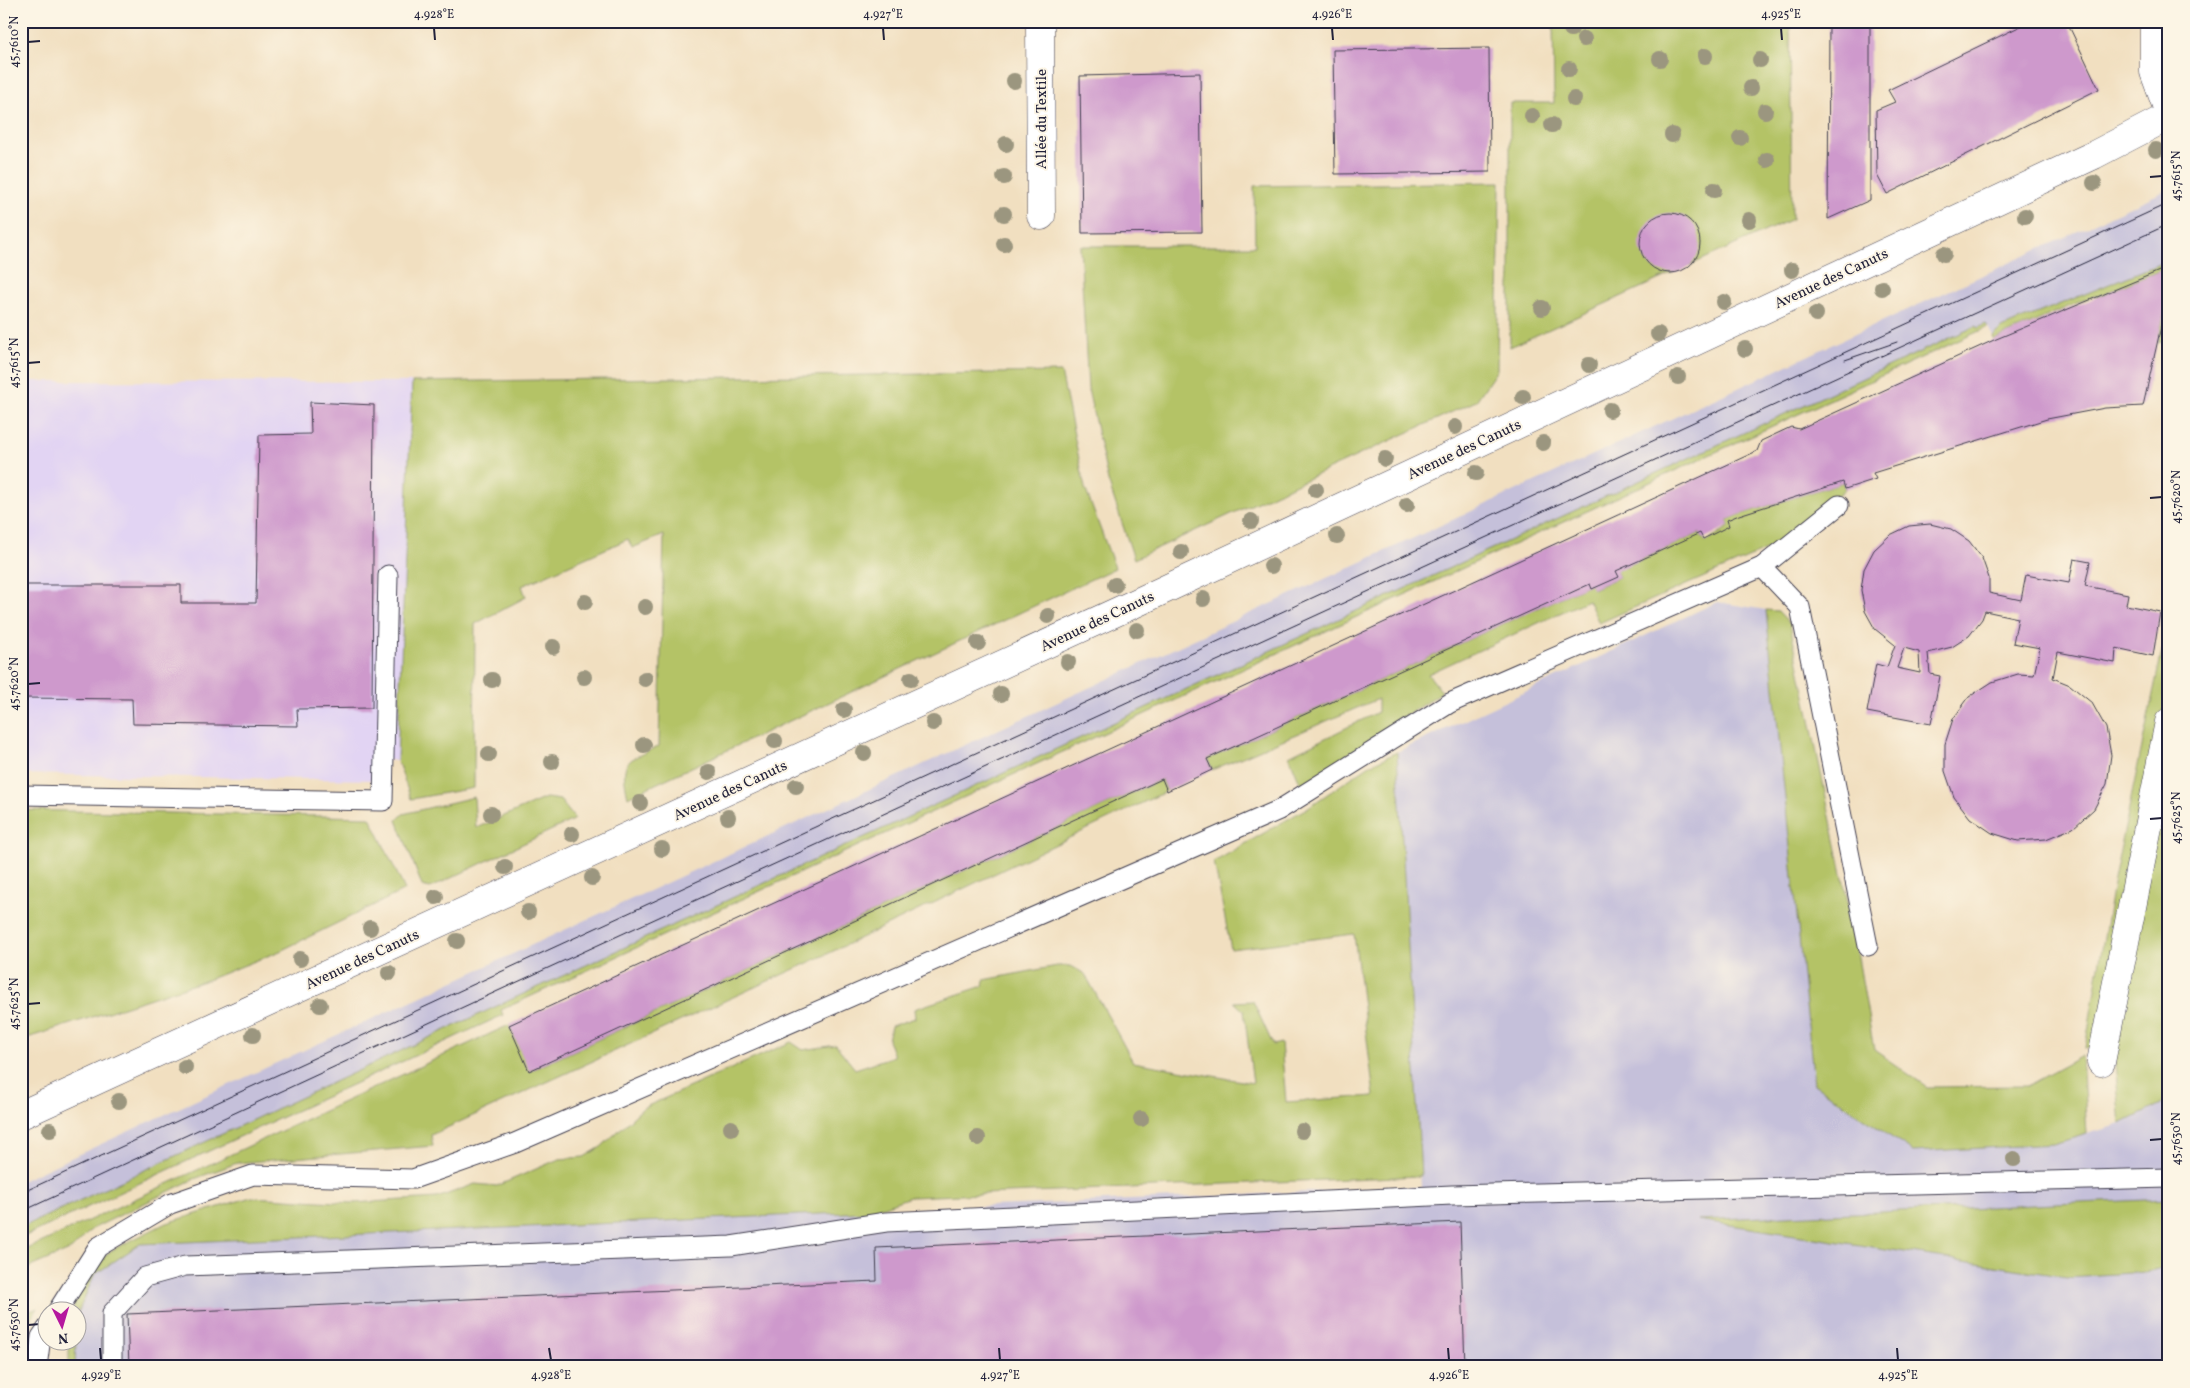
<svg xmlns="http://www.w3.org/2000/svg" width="2190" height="1388" font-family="Vollkorn,serif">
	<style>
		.built { fill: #e2d4f3 }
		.industrial { fill: #c5c0da }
		.green { fill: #b4c366; stroke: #6b7250 }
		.building { fill: #ce99cc; fill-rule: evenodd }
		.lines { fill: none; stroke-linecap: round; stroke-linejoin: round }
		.lane-casing { stroke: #413e4f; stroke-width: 21 }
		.street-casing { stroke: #413e4f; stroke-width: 29 }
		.lane { stroke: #fff; stroke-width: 19 }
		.street { stroke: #fff; stroke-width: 28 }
		.tram { stroke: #22223b; stroke-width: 1 }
		.tree { fill: #9b967f }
		.ticks { fill: none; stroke: #22223b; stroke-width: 2 }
		.labels { text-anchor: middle; stroke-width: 4; stroke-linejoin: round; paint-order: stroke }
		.street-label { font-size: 15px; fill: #22223b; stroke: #fcf5e5 }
		.neatline { fill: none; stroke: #22223b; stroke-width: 2 }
		.ticks-label { font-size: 12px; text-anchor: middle; fill: #22223b }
	</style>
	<rect width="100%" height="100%" fill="#fcf5e5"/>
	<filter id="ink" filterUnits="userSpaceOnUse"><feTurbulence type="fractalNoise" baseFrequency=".02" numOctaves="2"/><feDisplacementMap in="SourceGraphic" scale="10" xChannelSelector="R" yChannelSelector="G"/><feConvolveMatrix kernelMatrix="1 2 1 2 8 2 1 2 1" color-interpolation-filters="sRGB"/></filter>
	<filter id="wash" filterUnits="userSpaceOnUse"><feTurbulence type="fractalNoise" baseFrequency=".0096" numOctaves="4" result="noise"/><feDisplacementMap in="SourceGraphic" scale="20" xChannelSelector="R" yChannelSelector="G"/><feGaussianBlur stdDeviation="1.12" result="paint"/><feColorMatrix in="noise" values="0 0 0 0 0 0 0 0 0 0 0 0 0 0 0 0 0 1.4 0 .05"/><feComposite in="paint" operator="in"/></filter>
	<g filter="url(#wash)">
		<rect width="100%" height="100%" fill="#f1dfc0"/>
		<polygon class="built" points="21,381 412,382 397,760 376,761 375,780 21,774"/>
		<g class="industrial">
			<polygon points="2169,189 2169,260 2001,328 1993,337 1988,327 501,1010 503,1015 21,1238 21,1181"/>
			<polygon points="1717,602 1766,610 1814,1084 2053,1144 2121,1124 2169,1100 2169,1367 75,1367 78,1313 93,1275 140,1244 1421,1187 1397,752"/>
		</g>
		<g class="green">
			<polygon points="1553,21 1790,21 1792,219 1510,347 1510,103 1554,103"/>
			<polygon points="1500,182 1497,370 1476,401 1134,559 1108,481 1088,389 1080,246 1255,246 1254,186"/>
			<polygon points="2169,260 2169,267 2096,297 2095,295 1994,340 1993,337 2001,328"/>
			<polygon points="2169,291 2169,338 2158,343"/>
			<polygon points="1986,324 1988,327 501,1010 503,1015 21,1238 21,1232 27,1225 495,1007 1976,326 1977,328"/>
			<path d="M1061 372 1085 488 1115 568 628 797C619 758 627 762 659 746L664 535 632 548 628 539 522 586 526 597 475 624 474 788 411 799 397 760 412 382Z"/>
			<polygon points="1843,482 1845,489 1796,530 1766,550 1599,623 1588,600 1428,674 1442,692 1301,785 1289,756 1378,712 1378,699 1212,770 1207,759 1590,584 1593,589 1619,577 1616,571 1700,533 1705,542 1729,527 1727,520 1739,515"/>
			<polygon points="1766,610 1778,611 1790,624 1851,917 1874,1050 1927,1087 2027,1086 2082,1056 2087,1134 2053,1144 1913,1152 1814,1084"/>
			<polygon points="2169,618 2169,1100 2121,1124 2114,1054 2085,1048 2113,884"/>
			<polygon points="1397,752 1421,1176 910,1197 867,1212 140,1244 94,1275 78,1313 78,1310 73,1310 75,1300 86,1277 110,1251 164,1224 251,1197 353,1203 437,1198 475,1184 497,1186 559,1159 584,1157 601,1147 643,1108 791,1042 803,1050 836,1045 855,1069 894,1056 888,1040 891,1026 915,1018 914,1009 983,986 984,980 1057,966 1071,966 1085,974 1133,1062 1253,1083 1244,1011 1234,1002 1253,1001 1273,1045 1281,1043 1286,1102 1374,1096 1354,934 1231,949 1214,862 1307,808 1370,765"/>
			<polygon points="1162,779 1167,791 823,956 431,1135 433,1146 237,1163 194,1179 92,1229 72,1249 21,1271 21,1252 509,1025 530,1071"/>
			<polygon points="474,797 476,828 546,798 560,800 575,819 430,888 422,886 397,820 403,814"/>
			<polygon points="21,810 370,817 405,890 280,951 210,979 21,1040"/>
			<polygon points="2169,1199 2169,1266 2146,1272 2067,1277 1698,1220"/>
			<polygon points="38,1308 21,1335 21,1314"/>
			<polygon points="69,1341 76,1341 75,1367 69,1367"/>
		</g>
		<g id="blocks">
			<g class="building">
				<polygon points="1870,21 1870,200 1828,219 1829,22"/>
				<polygon points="2025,24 2068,24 2099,89 1887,194 1877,175 1876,110 1895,102 1888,90"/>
				<polygon points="1489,48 1490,172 1335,174 1333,50"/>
				<polygon points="1200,73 1202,232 1082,233 1080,76"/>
				<circle cx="1670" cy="243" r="30"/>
				<polygon points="2169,267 2169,291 2143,406 2105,408 2047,419 1873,473 1876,479 1845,489 1843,482 1739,515 1727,520 1729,526 1703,539 1700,533 1616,571 1619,577 1592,589 1590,584 1207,759 1212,770 1167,791 1162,779 529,1071 509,1025 1757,451 1761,441 1791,427 1799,429 1994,340"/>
				<polygon points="310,402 374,405 372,708 297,709 298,726 133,724 132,699 21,698 21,585 181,585 181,603 256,603 259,435 311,434"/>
				<path d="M1930 524 1951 529 1969 541 1982 558 1989 578V593L2021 600 2026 575 2069 583 2074 559 2090 562 2085 586 2128 594 2126 605 2160 612 2153 656 2116 648 2115 663 2058 652 2053 678 2070 685 2092 703 2106 728 2111 755 2107 784 2094 809 2073 828 2046 839 2018 841 1992 833 1970 818 1954 797 1945 771V744L1953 719 1969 697 1992 682 2018 674 2034 675 2040 648 2013 643 2018 618 1985 611 1982 619 1969 636 1952 647 1928 653 1930 674 1940 676 1931 724 1867 712 1876 664 1887 667 1895 645 1875 629 1865 611 1861 590 1864 569 1874 550 1890 535 1909 526ZM1904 648 1919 652 1920 673 1897 668Z"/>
				<polygon points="1460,1222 1465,1367 129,1367 127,1314 877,1281 876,1248"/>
			</g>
		</g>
	</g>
	<g filter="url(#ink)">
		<use href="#blocks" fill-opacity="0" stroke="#413e4f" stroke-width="1"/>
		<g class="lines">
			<defs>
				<g id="lane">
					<polyline points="1762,567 1800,607 1868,946"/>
					<polyline points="21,795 383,801 388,575"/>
					<polyline points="58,1310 98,1247 170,1204 253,1175 413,1179 515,1143 1279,810 1450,703 1762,567 1839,505"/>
					<polyline points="37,1367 41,1337 48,1327"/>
					<polyline points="112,1367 112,1313 145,1277 185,1266 731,1246 886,1222 1452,1195 2169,1178"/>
				</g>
				<g id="street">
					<polyline points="1040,21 1041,216"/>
					<polyline points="2154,21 2154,72 2169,113"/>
					<polyline points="2101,1062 2169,722"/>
					<polyline points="21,1115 1138,602 2094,155 2169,116"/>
				</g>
			</defs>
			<use href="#lane" class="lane-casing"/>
			<use href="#street" class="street-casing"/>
			<use href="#lane" class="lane"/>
			<use href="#street" class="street"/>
			<g class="tram">
				<polyline points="1845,360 1897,342"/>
				<polyline points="21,1193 2169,203"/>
				<polyline points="21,1212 487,996 2169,224"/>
			</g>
		</g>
		<g class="tree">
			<circle cx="1571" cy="29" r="8"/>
			<circle cx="1584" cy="39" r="8"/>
			<circle cx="1705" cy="56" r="8"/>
			<circle cx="1660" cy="59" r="8"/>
			<circle cx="1760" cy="60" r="8"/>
			<circle cx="1569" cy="69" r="8"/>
			<circle cx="1014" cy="81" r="8"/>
			<circle cx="1751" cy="88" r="8"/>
			<circle cx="1574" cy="99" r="8"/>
			<circle cx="1765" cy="111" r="8"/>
			<circle cx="1532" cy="116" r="8"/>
			<circle cx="1552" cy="125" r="8"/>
			<circle cx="1672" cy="135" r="8"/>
			<circle cx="1740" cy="138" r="8"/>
			<circle cx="1006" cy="144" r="8"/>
			<circle cx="2156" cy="150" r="8"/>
			<circle cx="1767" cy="160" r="8"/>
			<circle cx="1004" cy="177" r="8"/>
			<circle cx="2094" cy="183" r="8"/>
			<circle cx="1714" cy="190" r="8"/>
			<circle cx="1004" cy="214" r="8"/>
			<circle cx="2025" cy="216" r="8"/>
			<circle cx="1749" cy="220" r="8"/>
			<circle cx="1004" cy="244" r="8"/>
			<circle cx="1944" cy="254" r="8"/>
			<circle cx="1792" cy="270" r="8"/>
			<circle cx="1882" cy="288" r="8"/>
			<circle cx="1724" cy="302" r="8"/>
			<circle cx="1542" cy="308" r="8"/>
			<circle cx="1816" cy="314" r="8"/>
			<circle cx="1658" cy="334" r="8"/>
			<circle cx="1745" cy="349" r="8"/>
			<circle cx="1589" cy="365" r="8"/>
			<circle cx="1678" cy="377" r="8"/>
			<circle cx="1523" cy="397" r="8"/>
			<circle cx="1610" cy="410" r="8"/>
			<circle cx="1455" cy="427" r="8"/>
			<circle cx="1543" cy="443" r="8"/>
			<circle cx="1385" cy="459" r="8"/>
			<circle cx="1476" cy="473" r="8"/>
			<circle cx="1316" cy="490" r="8"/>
			<circle cx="1407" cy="505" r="8"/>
			<circle cx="1251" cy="521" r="8"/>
			<circle cx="1337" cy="536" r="8"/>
			<circle cx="1181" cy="552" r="8"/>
			<circle cx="1271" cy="566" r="8"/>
			<circle cx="1115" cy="585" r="8"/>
			<circle cx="1203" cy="599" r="8"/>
			<circle cx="585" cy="602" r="8"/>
			<circle cx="645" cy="607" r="8"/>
			<circle cx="1048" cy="616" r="8"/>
			<circle cx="1137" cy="630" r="8"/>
			<circle cx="978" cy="643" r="8"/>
			<circle cx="553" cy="647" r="8"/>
			<circle cx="1068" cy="662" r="8"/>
			<circle cx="584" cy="677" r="8"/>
			<circle cx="645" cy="679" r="8"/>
			<circle cx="911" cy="679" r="8"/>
			<circle cx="492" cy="680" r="8"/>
			<circle cx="1001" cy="694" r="8"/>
			<circle cx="844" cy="710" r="8"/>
			<circle cx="933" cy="723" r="8"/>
			<circle cx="775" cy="741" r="8"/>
			<circle cx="644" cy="745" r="8"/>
			<circle cx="864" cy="753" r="8"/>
			<circle cx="489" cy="754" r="8"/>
			<circle cx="552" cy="762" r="8"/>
			<circle cx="709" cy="772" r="8"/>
			<circle cx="796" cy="786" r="8"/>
			<circle cx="640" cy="803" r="8"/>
			<circle cx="491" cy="814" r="8"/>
			<circle cx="728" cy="817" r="8"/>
			<circle cx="572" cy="834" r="8"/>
			<circle cx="662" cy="849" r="8"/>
			<circle cx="505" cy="867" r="8"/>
			<circle cx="592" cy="878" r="8"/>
			<circle cx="436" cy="897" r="8"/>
			<circle cx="528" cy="912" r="8"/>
			<circle cx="370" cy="928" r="8"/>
			<circle cx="457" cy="941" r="8"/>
			<circle cx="300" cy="959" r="8"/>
			<circle cx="389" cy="973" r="8"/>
			<circle cx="320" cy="1005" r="8"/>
			<circle cx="253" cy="1035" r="8"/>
			<circle cx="185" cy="1067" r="8"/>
			<circle cx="119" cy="1101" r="8"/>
			<circle cx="1141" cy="1119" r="8"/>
			<circle cx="731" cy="1128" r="8"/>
			<circle cx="50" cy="1130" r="8"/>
			<circle cx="1302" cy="1131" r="8"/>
			<circle cx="978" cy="1138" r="8"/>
			<circle cx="2014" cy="1159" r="8"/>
		</g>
	</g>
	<path class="ticks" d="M434 28 435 40M883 28 884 40M1332 28 1333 40M1781 28 1782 40M28 42 40 41M2150 177 2162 176M28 363 40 362M2150 498 2162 497M28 684 40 683M2150 819 2162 818M28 1004 40 1003M2150 1140 2162 1139M28 1325 40 1324M100 1348 101 1360M549 1348 551 1360M999 1348 1000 1360M1448 1348 1449 1360M1897 1348 1898 1360"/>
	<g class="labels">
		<g class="street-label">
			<text transform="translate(1041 119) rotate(-90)" y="5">Allée du Textile</text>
			<text transform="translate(1831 278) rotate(-25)" y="5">Avenue des Canuts</text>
			<text transform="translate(1464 449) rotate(-25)" y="5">Avenue des Canuts</text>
			<text transform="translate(1097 621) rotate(-25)" y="5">Avenue des Canuts</text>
			<text transform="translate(730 790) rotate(-25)" y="5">Avenue des Canuts</text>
			<text transform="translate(362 959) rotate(-25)" y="5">Avenue des Canuts</text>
		</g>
	</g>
	<rect width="2190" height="1388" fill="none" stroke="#fcf5e5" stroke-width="55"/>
	<g transform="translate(62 1326) rotate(175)"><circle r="24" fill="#fcf5e5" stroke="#a5a1a1"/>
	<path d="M0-4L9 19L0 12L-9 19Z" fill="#b5179e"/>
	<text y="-8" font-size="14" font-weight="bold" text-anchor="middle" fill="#22223b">N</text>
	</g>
	<rect x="28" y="28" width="2134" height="1332" class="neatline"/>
	<g class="ticks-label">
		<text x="434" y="18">4.928°E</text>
		<text x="883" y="18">4.927°E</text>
		<text x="1332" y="18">4.926°E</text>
		<text x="1781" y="18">4.925°E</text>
		<text transform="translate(14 42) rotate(-90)" y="4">45.7610°N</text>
		<text transform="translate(2176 176) rotate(-90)" y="4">45.7615°N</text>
		<text transform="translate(14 363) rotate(-90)" y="4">45.7615°N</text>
		<text transform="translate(2176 497) rotate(-90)" y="4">45.7620°N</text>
		<text transform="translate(14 684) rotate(-90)" y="4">45.7620°N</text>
		<text transform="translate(2176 818) rotate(-90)" y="4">45.7625°N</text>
		<text transform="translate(14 1004) rotate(-90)" y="4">45.7625°N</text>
		<text transform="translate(2176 1139) rotate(-90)" y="4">45.7630°N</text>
		<text transform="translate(14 1325) rotate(-90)" y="4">45.7630°N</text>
		<text x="101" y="1379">4.929°E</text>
		<text x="551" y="1379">4.928°E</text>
		<text x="1000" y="1379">4.927°E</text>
		<text x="1449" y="1379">4.926°E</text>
		<text x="1898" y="1379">4.925°E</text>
	</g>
</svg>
